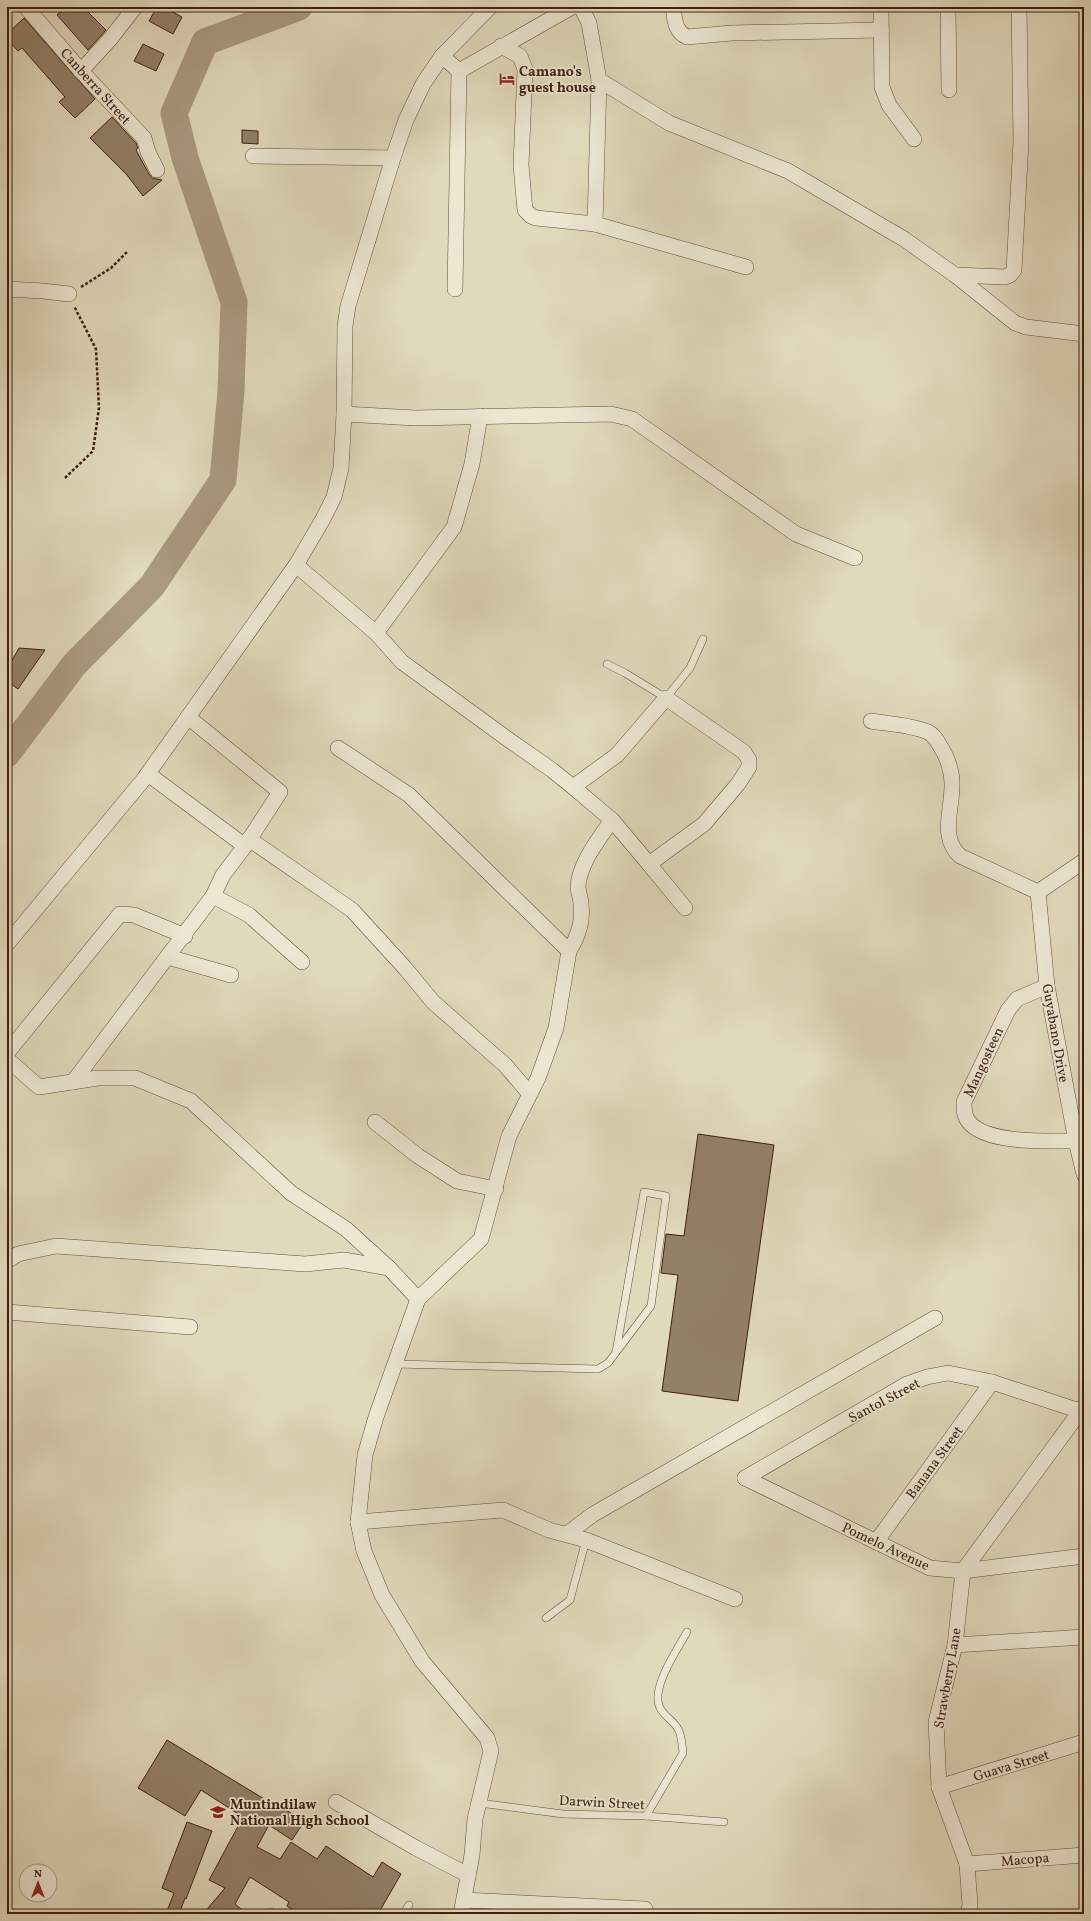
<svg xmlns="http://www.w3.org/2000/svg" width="1091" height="1921" font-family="Vollkorn,serif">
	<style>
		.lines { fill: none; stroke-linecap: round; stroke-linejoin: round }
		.river { stroke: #aa9a81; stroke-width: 27 }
		.building { fill: #938069; stroke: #3e2011 }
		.lane-casing { stroke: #674e3c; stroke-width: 8 }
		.street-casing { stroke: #674e3c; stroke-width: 16 }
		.path { stroke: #3e2011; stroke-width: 2.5; stroke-dasharray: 3 2; stroke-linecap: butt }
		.lane { stroke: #ece6d3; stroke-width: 7 }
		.street { stroke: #ece6d3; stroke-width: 15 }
		.labels { text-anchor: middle; stroke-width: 3.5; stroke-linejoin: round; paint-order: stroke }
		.poi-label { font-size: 14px; font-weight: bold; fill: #3e2011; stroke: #ece6d3; text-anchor: start }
		.street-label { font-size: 14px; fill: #3e2011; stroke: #ece6d3 }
	</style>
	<rect width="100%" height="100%" fill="#e1d9bb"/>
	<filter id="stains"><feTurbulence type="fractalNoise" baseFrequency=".005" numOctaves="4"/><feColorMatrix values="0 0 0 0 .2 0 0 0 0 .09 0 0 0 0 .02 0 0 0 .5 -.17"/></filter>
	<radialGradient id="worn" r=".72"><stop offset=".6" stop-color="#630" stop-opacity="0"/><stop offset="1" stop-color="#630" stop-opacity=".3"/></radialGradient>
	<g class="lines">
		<polyline class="river" points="7,754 74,665 152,586 223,480 231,391 234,302 185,158 174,113 205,42 299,7"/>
	</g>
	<g class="building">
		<polygon points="66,7 83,7 106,30 88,50 57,15"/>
		<polygon points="157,7 163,7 182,17 173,34 149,21"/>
		<polygon points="24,18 95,99 75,118 59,102 65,97 22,48 18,51 7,39 7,34"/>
		<polygon points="143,44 164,54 156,71 134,61"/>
		<polygon points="112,117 136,143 138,148 136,150 149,174 152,178 162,180 143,196 127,175 90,138"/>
		<polygon points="242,130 258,131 258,144 242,143"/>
		<polygon points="19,648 45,650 18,689 7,681 7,669"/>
		<polygon points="698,1134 774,1145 738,1401 662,1391 678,1275 661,1273 666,1234 684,1236"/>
		<polygon points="167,1740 284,1811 285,1809 304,1822 292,1840 269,1825 257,1847 280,1859 291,1842 317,1859 326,1846 373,1877 382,1862 401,1874 378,1914 299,1914 287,1906 289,1902 250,1877 235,1904 247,1914 203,1914 225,1888 209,1880 243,1817 201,1790 185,1816 138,1788"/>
		<polygon points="187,1822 212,1831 186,1899 185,1898 179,1914 176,1914 167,1911 174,1893 162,1888"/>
	</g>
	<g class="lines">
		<defs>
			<g id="lane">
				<polyline points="607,664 625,673 666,698 690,668 703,639"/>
				<polyline points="395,1364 598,1369 608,1363 651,1306 666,1196 644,1192 616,1352"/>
				<polyline points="546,1618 570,1600 586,1540"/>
				<polyline points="479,1803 563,1814 646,1816 724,1822"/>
				<path d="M646 1816 683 1753C682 1746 682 1736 678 1729 674 1721 664 1716 660 1708 650 1689 677 1650 687 1632"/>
				<polyline points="271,1912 275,1914"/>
				<polyline points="403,1914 409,1905"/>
			</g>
			<g id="street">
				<polyline points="26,7 81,71 144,138 148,152 157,170"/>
				<polyline points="581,7 589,23 599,80 669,123 788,171 904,239 955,275 1015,323 1026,327 1084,334"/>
				<path d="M673 7C675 19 674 31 687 37L732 33 881 30"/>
				<polyline points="881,7 882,87 889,105 914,139"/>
				<polyline points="948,7 949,90"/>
				<polyline points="501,46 520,56 525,69 521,165 525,210 531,216 536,218 595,224"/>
				<polyline points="442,56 459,71 572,7"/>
				<polyline points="81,71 111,38 135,7"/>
				<polyline points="599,80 595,224 746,267"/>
				<polyline points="253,156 393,158"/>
				<polyline points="955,275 1005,277 1010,275 1014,270 1021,141 1019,7"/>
				<polyline points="7,289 43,291 69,294"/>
				<polyline points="455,289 459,71"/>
				<polyline points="344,414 415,418 611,414 632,419 796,534 855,558"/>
				<polyline points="480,416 472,464 454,527 376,633 402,662 509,740 552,770 573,787 612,820 649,864 704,824 738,784 749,767 749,760 744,752 666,698 617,755 573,787"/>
				<polyline points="296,565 376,633"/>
				<polyline points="188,717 280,792 245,846"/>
				<path d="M871 721C889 724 911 725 928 732 934 735 937 740 940 746 947 756 952 771 952 783 953 808 939 837 960 856L1038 892 1047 986 1076 1141 1084 1174"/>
				<polyline points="338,748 409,795 569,951 556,1028 538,1078 509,1136 481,1239 418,1299"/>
				<polyline points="148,774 245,846 223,875 213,896"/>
				<polyline points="249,839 352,910 405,968 433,1002 505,1065 529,1093"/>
				<polyline points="649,864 685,908"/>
				<polyline points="1038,892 1084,861"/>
				<polyline points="7,944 144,779 296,565 323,519 334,497 341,468 344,414 345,326 348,306 393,158 406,120 423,84 442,56 490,7"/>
				<path d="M569 951C578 937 583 920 581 904 581 898 578 892 578 886 580 862 599 839 612 820"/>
				<polyline points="168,957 231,975"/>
				<path d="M1047 986 1017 999 1008 1010 964 1102C964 1109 964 1117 969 1122 986 1144 1049 1141 1076 1141"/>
				<polyline points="7,1053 120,914 134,915 185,936"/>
				<polyline points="7,1059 39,1087 98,1078 135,1078 191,1101 291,1193 346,1229 389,1268 418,1299 376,1417 365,1455 358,1522 364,1551 382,1595 422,1661 487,1738 491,1751 475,1819 472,1855 461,1914"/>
				<polyline points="73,1082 213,896 249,915 302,962"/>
				<polyline points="375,1122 418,1156 457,1181 496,1189"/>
				<polyline points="7,1261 18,1254 56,1246 305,1264 344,1260 389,1268"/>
				<polyline points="7,1312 190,1327"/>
				<polyline points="745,1478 907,1384 927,1377 948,1373 992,1382 1080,1411"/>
				<polyline points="745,1478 930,1568 963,1571 1084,1556"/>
				<polyline points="358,1522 503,1510 549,1530 586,1540 735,1599"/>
				<polyline points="567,1534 592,1515 935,1318"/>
				<polyline points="876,1542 992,1382"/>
				<polyline points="955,1645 1084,1637"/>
				<polyline points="939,1787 1084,1742"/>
				<polyline points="336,1802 416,1848 468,1875"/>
				<polyline points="967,1864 1084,1855"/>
				<polyline points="464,1900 645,1909"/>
				<polyline points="968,1914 970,1905 967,1864 939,1787 936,1722 955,1645 963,1571 1084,1406"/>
			</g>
		</defs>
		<use href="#lane" class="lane-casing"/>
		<use href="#street" class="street-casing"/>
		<g class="path">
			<polyline points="81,287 111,268 127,252"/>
			<polyline points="65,478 93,451 99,408 96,349 74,306"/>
		</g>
		<use href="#lane" class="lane"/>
		<use href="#street" class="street"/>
	</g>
	<defs>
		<symbol id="hotel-bare" viewBox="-9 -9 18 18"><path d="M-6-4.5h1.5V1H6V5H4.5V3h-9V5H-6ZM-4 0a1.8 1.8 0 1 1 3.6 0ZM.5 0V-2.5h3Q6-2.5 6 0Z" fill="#8f2418" stroke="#ece6d3" stroke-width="2.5" paint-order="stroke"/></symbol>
		<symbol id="school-bare" viewBox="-9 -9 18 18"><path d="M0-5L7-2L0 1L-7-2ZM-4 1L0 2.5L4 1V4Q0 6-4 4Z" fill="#8f2418" stroke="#ece6d3" stroke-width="2.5" paint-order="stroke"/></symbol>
	</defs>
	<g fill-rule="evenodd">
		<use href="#hotel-bare" x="496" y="68" width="22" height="22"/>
		<use href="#school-bare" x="207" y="1801" width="22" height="22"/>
	</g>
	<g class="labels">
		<g class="poi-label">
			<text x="519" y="76">Camano's<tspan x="519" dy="16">guest house</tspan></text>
			<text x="230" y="1809">Muntindilaw<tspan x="230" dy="16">National High School</tspan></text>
		</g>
		<g class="street-label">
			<text transform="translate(96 86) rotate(48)" y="5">Canberra Street</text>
			<text transform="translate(1056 1033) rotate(80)" y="5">Guyabano Drive</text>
			<text transform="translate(983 1062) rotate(-65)" y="5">Mangosteen</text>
			<text transform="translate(884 1400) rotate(-28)" y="5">Santol Street</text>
			<text transform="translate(934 1462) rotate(-54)" y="5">Banana Street</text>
			<text transform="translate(886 1546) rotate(25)" y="5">Pomelo Avenue</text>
			<text transform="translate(947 1678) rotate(-80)" y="5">Strawberry Lane</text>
			<text transform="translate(1011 1765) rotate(-17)" y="5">Guava Street</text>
			<text transform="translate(602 1802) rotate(3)" y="5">Darwin Street</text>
			<text transform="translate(1025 1859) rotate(-5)" y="5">Macopa</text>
		</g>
	</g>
	<rect width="1091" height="1921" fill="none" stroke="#e1d9bb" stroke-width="24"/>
	<rect x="8" y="8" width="1075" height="1905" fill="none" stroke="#3e2011" stroke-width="2"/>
	<rect x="12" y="12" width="1067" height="1897" fill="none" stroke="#3e2011"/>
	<g transform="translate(38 1883)"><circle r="19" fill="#ece6d3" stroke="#a69785"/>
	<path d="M0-3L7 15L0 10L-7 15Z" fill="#8f2418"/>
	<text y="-6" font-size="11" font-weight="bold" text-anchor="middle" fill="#3e2011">N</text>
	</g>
	<rect width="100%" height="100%" filter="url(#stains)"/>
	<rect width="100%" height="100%" fill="url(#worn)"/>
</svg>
